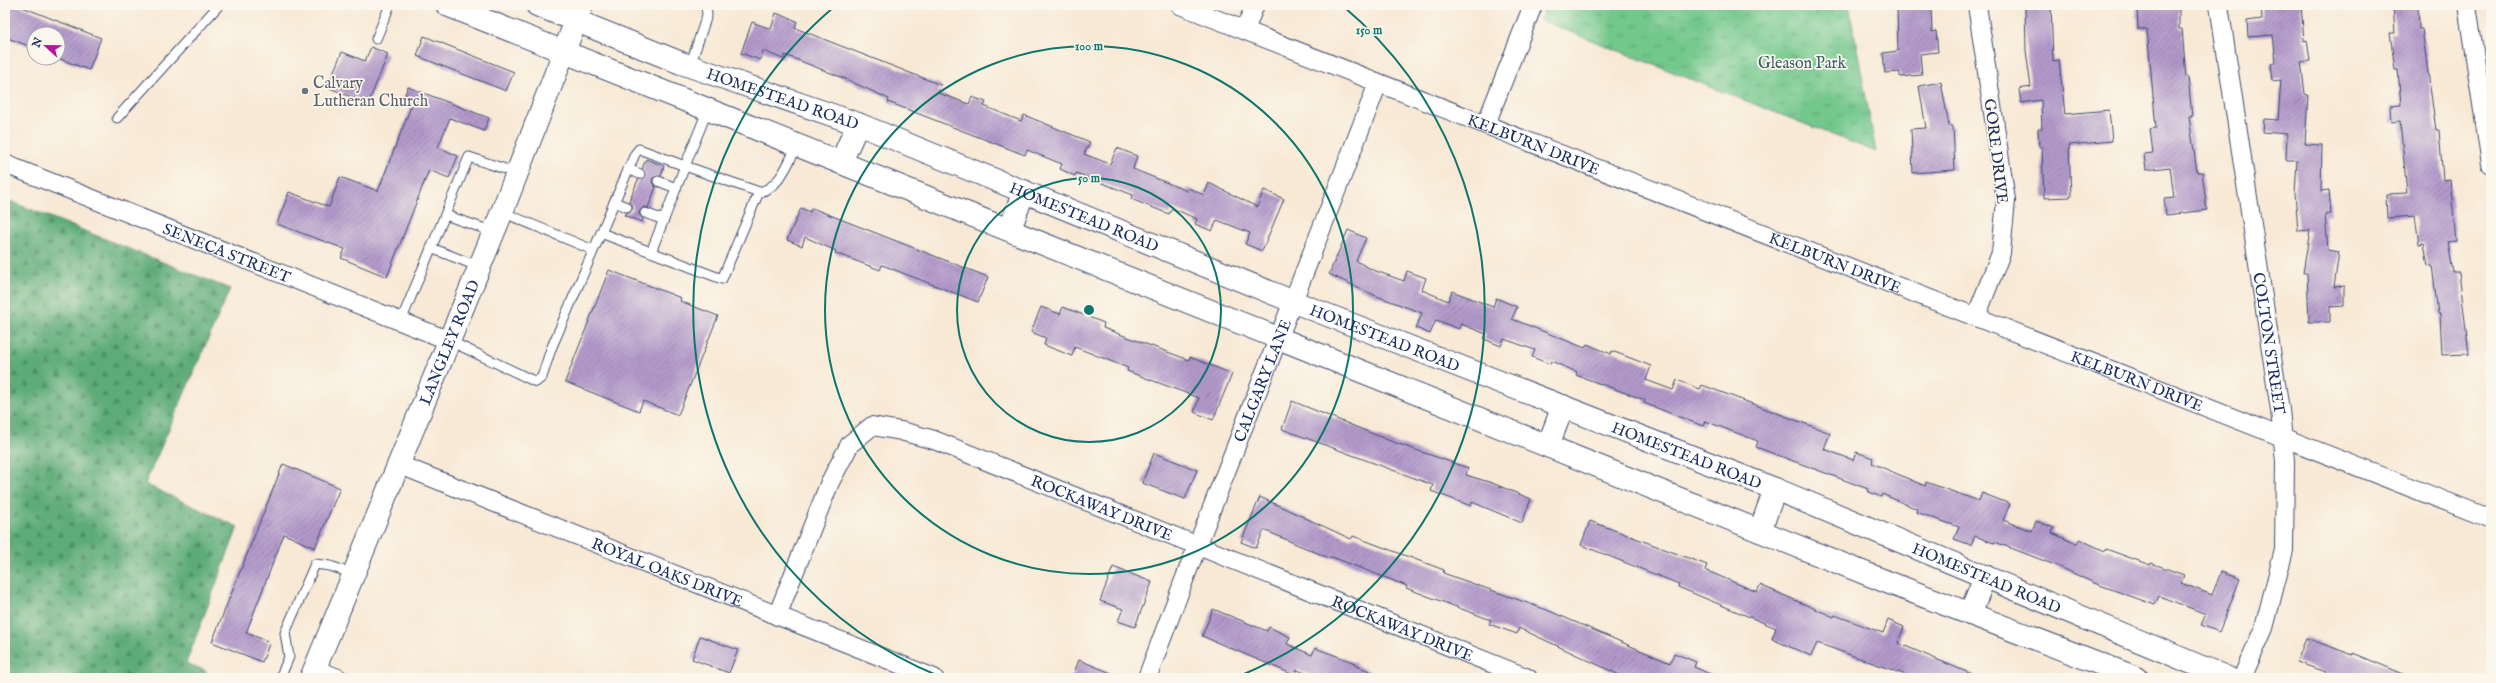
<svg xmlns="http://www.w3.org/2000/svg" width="2496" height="683" font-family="'IM FELL English',serif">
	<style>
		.forest { fill: url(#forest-firs); stroke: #3c6e6a }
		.park { fill: url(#park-tufts); stroke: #467b74 }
		.building { fill: url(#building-hatch) }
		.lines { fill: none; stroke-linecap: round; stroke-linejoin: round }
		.service-casing { stroke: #3c4b70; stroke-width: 11 }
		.minor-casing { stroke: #3c4b70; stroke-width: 20 }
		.tertiary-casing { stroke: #3c4b70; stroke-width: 24 }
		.secondary-casing { stroke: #3c4b70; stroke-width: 24 }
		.service { stroke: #fff; stroke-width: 9 }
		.minor { stroke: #fff; stroke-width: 18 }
		.tertiary { stroke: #fff; stroke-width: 22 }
		.secondary { stroke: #fff; stroke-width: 22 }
		.ring { fill: none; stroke: #0f766e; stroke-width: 2 }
		.worship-dot { fill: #6b7280; stroke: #fbf7ec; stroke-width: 1.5 }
		.labels { text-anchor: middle; stroke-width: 3.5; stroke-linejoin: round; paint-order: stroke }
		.park-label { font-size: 16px; fill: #355d6c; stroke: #fbf7ec }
		.worship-label { font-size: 16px; fill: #5b616d; stroke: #fbf7ec; text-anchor: start }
		.street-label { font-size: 16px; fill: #1b2f5e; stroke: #fbf7ec }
		.centre { fill: #0f766e; stroke: #fbf7ec; stroke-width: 2 }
		.ring-label { font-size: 12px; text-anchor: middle; font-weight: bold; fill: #0f766e; stroke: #fbf7ec; stroke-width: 3.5; stroke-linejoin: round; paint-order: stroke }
	</style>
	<defs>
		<pattern id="forest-firs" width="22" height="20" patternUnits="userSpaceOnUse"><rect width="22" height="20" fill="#5dac77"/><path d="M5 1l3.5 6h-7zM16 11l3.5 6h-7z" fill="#4c8c65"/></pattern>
		<pattern id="park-tufts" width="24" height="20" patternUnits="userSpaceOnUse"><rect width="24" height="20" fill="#72c78b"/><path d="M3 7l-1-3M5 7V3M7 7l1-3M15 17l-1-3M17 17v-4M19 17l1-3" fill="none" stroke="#5da275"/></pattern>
		<pattern id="building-hatch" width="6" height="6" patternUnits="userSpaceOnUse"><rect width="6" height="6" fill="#b299ca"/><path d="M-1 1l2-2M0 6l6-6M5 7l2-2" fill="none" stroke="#907da7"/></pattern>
	</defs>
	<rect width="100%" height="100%" fill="#fbf7ec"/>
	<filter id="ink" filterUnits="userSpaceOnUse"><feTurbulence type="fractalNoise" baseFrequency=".025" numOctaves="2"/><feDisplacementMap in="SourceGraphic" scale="8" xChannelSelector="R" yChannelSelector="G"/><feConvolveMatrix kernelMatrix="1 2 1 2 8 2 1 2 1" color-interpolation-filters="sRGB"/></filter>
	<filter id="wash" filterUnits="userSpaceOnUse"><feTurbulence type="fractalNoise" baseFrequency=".012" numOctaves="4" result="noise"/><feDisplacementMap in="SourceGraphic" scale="16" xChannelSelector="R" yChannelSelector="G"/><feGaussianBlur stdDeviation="0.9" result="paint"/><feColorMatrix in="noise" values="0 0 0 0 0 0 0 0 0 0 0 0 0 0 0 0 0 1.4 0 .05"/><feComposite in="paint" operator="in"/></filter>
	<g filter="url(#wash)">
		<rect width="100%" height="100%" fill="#f8e9d5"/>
		<polygon class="forest" points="5,199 230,289 145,484 238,527 186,663 206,671 203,678 5,678"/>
		<polygon class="park" points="1546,5 1849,5 1876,152 1540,20"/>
		<g id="blocks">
			<g class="building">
				<polygon points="5,5 17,5 101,38 89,70 58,58 58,34 34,34 34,48 5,37"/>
				<polygon points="1897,5 1931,6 1932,32 1936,31 1938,52 1920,54 1922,75 1900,77 1900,72 1885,73 1883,53 1898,51"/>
				<polygon points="2025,5 2051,5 2053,61 2059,60 2065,114 2109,110 2112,141 2069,145 2071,197 2044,198 2042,147 2039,147 2038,129 2042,129 2041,100 2021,103 2019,89 2031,87 2026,51"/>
				<polygon points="2137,5 2179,5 2179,29 2182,29 2186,77 2188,77 2192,117 2189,117 2197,172 2202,172 2207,210 2166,215 2164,199 2174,198 2170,167 2146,170 2144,154 2153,153 2150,129 2156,128 2147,29 2138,29"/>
				<polygon points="2261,5 2301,5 2304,41 2307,40 2310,61 2301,62 2305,94 2308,95 2305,144 2322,145 2321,191 2329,190 2331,214 2325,215 2328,250 2339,252 2334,287 2344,286 2344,306 2330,307 2330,322 2309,322 2307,273 2303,273 2310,230 2298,231 2295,193 2297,160 2286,160 2287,134 2263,132 2264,119 2278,120 2281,80 2273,81 2271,64 2276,63 2273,35 2248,37 2247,21 2262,19"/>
				<polygon points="2393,5 2418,5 2419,29 2422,29 2436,130 2439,130 2443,180 2450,179 2456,241 2448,242 2453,272 2459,272 2469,354 2442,355 2440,314 2438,314 2432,265 2428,266 2424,243 2419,244 2415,216 2387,218 2386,194 2407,193 2400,121 2391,122 2390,106 2401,105 2398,70 2395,70 2390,33 2395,33"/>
				<polygon points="776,13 797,21 795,28 941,85 938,93 969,104 972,97 986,102 984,106 1021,121 1024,115 1090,142 1084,154 1110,164 1117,148 1137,156 1133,169 1187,191 1188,188 1204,195 1209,183 1257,207 1264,190 1284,199 1262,251 1245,244 1250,233 1217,220 1212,231 1195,224 1197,219 1172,208 1169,214 1131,199 1133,195 1076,173 1075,176 1060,169 1062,164 1027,150 1025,155 888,102 889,99 841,77 785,55 783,59 763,51 760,60 741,53 752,22 771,29"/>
				<polygon points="424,36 514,72 506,91 417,56"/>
				<polygon points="371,47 388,54 368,104 327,87 342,52 365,61"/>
				<polygon points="1941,82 1949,126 1953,126 1955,170 1913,173 1911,129 1926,128 1919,86"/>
				<polygon points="408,87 489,118 484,131 450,118 438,147 458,156 449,178 429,170 387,277 341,258 345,249 277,224 289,192 329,207 340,177 378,191 412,104 403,100"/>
				<polygon points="646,159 664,166 661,176 653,178 652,182 656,187 648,208 644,207 640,211 639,214 643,219 642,222 624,215 632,210 633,206 629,201 638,180 646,176 642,169"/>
				<polygon points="801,208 810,212 812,208 988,277 978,302 882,265 880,270 835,253 836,251 805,237 802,246 787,240"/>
				<polygon points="1348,230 1366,238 1356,261 1373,270 1404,281 1407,271 1426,278 1422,290 1448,301 1452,291 1493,307 1496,298 1517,307 1512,319 1585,348 1587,344 1611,354 1612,351 1651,366 1646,380 1673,390 1677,380 1700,389 1702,385 1830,433 1824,449 1853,460 1856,452 1873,458 1872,463 1925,486 1926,482 1979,501 1982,493 2010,504 2003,520 2032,531 2036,521 2054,528 2052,533 2077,544 2079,539 2105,551 2106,549 2150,565 2151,563 2184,575 2181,583 2212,595 2221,572 2240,579 2219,632 2201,625 2206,614 2159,596 2155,605 2094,583 2060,567 1995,542 1994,543 1975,536 1971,545 1954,539 1959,527 1916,512 1917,509 1882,494 1881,497 1867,491 1868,489 1756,447 1758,441 1705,421 1703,426 1644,403 1645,400 1576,375 1577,372 1551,361 1550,364 1532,357 1535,350 1504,339 1501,346 1484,339 1486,334 1461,324 1459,329 1436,320 1430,334 1416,328 1422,313 1374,295 1329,274"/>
				<polygon points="609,270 681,298 680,301 718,316 678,415 643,401 639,411 565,382"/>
				<polygon points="1041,307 1060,314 1063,307 1104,323 1103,328 1189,360 1190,357 1232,374 1213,420 1194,412 1199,398 1127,371 1128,368 1075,347 1072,356 1044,345 1046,338 1031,332"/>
				<polygon points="1292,401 1393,442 1468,468 1466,475 1492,483 1531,499 1522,523 1472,502 1471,506 1431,491 1433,485 1282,429"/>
				<polygon points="1154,453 1197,470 1185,499 1142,483"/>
				<polygon points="283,464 340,488 315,548 284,534 246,633 270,642 262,662 212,642"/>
				<polygon points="1260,497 1351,539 1353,536 1444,570 1443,573 1547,610 1670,663 1674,653 1696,662 1694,667 1719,678 1626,678 1519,628 1517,634 1489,624 1491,620 1406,588 1407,586 1332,557 1331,559 1264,530 1256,548 1241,542"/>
				<polygon points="1590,521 1707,565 1705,570 1757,592 1760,585 1834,617 1835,615 1883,633 1888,620 1904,627 1898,643 1981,678 1915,678 1817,643 1811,656 1772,639 1776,628 1678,587 1679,584 1581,545"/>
				<polygon points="1113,567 1152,582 1135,627 1118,621 1123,609 1100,601"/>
				<polygon points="1213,609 1267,631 1269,627 1290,637 1287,644 1312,655 1315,648 1356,663 1355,665 1386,678 1319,678 1297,670 1294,675 1202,636"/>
				<polygon points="700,636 738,650 729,673 692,659"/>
				<polygon points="2306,638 2353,655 2353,653 2413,678 2342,678 2297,662"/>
				<polygon points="1079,660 1121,677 1121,678 1072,678"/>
			</g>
		</g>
	</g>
	<g filter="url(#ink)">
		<use href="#blocks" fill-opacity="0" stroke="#3c4b70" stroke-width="1"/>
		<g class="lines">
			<defs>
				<g id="service">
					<polyline points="376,39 390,5"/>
					<polyline points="690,66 707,15 706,5"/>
					<polyline points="117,118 219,5"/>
					<polyline points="628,169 640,174"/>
					<polyline points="658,181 676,188"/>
					<polyline points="614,202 627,207"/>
					<polyline points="502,212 593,250"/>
					<polyline points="645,213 664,220"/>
					<polyline points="445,215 494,232"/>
					<polyline points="601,233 722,279 759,192"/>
					<polyline points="431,248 480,267"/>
					<path d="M651 252 685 166 759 192C780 188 788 163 797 146"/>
					<polyline points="401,321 469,157 517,173"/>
					<polyline points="450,341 536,382 542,377 551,349 635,154 639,149 685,166 708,109"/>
					<polyline points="280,678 289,657 285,633 315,564 330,566 354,574"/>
				</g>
				<g id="minor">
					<path id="s1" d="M1180 5 2491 519"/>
					<path id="s2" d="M2219 5 2280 410 2285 461 2284 550 2264 628 2242 678"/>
					<polyline points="2467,5 2491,164"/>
					<polyline points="1245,30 1255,5"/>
					<polyline points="1486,124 1533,5"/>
					<path id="s3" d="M5 164 450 341"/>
					<polyline points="1976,317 2001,253 2006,200 1977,5"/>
					<path id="s4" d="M400 465 934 678"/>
					<path id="s5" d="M777 616 830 482 850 444 872 426 901 431 934 440 1528 678"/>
					<polyline points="314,669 338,678"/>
					<path id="s6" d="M1147 678C1221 479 1302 282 1378 83"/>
				</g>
				<g id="tertiary">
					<path id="s7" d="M311 678 502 212 582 5"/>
				</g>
				<g id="secondary">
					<polyline points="447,5 1882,580 2137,678"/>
					<path id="s8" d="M537 5 681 63 858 124 1294 302 1775 489 2228 678"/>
					<polyline points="841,162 858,124"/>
					<polyline points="1010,229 1024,191"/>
					<polyline points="1548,446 1563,406"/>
					<polyline points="1760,531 1775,489"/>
					<polyline points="1970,614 1985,576"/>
				</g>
			</defs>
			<use href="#service" class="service-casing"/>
			<use href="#minor" class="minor-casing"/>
			<use href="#tertiary" class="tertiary-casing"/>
			<use href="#secondary" class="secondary-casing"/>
			<use href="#service" class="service"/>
			<use href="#minor" class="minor"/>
			<use href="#tertiary" class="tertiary"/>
			<use href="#secondary" class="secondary"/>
		</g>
	</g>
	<g class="ring">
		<circle cx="1089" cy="310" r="132"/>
		<circle cx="1089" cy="310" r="264"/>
		<path d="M941 677A396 396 0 0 1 834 7M1344 7A396 396 0 0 1 1237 677"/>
	</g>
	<circle class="worship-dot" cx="305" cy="91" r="4"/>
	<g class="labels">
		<g class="park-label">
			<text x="1802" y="68">Gleason Park</text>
		</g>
		<g class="worship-label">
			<text x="313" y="88">Calvary<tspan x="313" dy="18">Lutheran Church</tspan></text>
		</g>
		<g class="street-label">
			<text dy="6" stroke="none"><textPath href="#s8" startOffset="263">HOMESTEAD ROAD</textPath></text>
			<text dy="6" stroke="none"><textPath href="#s1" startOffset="380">KELBURN DRIVE</textPath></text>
			<text transform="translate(1997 151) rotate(83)" y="6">GORE DRIVE</text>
			<text dy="6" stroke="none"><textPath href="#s8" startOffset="587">HOMESTEAD ROAD</textPath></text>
			<text dy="6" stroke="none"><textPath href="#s3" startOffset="239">SENECA STREET</textPath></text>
			<text dy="6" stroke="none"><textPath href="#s1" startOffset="704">KELBURN DRIVE</textPath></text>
			<text dy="6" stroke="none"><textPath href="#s8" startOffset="911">HOMESTEAD ROAD</textPath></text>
			<text dy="6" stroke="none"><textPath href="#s7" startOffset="363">LANGLEY ROAD</textPath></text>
			<text dy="6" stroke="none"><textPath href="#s2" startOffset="342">COLTON STREET</textPath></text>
			<text dy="6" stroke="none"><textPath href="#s1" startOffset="1028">KELBURN DRIVE</textPath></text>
			<text dy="6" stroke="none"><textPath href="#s6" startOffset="319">CALGARY LANE</textPath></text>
			<text dy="6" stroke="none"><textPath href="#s8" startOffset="1235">HOMESTEAD ROAD</textPath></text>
			<text dy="6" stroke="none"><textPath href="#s5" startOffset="460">ROCKAWAY DRIVE</textPath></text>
			<text dy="6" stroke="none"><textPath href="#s4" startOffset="288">ROYAL OAKS DRIVE</textPath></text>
			<text dy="6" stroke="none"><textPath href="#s8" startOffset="1559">HOMESTEAD ROAD</textPath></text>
			<text dy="6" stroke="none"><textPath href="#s5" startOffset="784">ROCKAWAY DRIVE</textPath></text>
		</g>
	</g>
	<circle cx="1089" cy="310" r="6" class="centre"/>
	<g class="ring-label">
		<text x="1369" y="34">150 m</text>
		<text x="1089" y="50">100 m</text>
		<text x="1089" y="182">50 m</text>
	</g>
	<rect width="2496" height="683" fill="none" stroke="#fbf7ec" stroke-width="20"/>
	<g transform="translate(46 46) rotate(292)"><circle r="19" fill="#fbf7ec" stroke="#a1a7b3"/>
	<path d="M0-3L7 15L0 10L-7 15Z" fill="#b5179e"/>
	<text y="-6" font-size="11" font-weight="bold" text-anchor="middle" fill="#1b2f5e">N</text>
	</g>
</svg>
